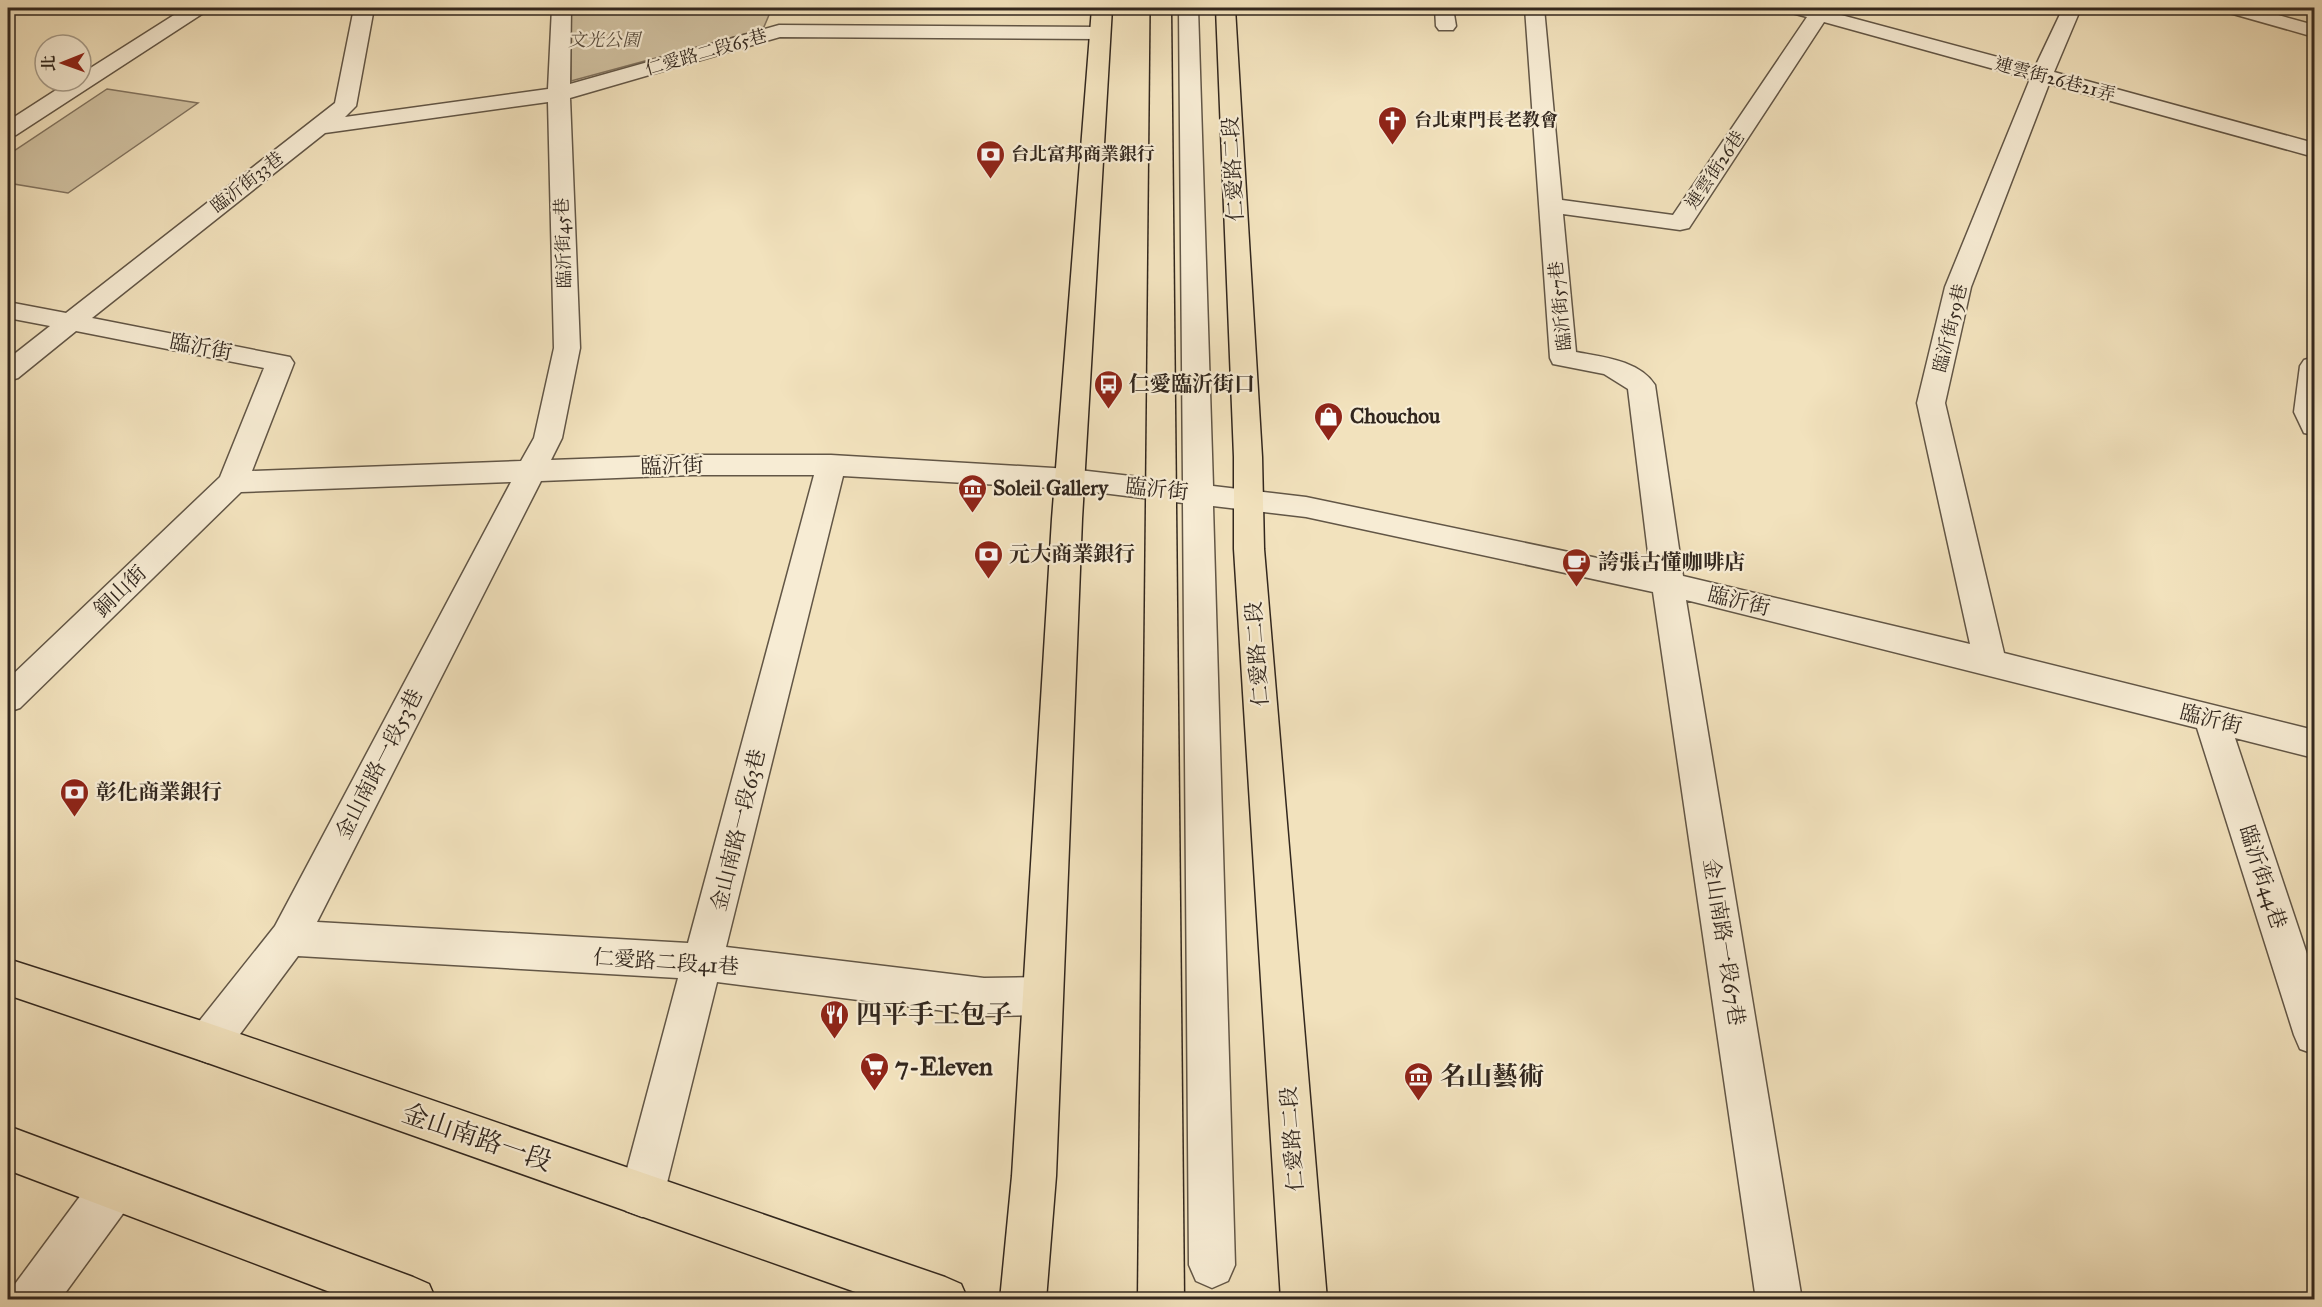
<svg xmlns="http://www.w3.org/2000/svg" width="2322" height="1307" font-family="'IM FELL Great Primer','Noto Serif TC',serif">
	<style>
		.green { fill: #d1c2a2; stroke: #827460; stroke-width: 1.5 }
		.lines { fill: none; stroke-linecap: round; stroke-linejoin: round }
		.minor-casing { stroke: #625646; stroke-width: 3 }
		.major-casing { stroke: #32271e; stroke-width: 3 }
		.minor { fill: #f7ecd4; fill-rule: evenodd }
		.major { fill: #f2e2bd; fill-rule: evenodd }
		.labels { text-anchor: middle; stroke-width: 4.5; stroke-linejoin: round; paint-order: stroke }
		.far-park-label { font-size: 18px; font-style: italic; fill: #5a4e3f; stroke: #f7ecd4 }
		.far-street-label { font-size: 18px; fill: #32271e; stroke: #f7ecd4 }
		.far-poi-label { font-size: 18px; font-weight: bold; fill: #32271e; stroke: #f7ecd4; text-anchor: start }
		.street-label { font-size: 21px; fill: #32271e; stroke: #f7ecd4 }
		.poi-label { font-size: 21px; font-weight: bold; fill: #32271e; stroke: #f7ecd4; text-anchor: start }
		.near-poi-label { font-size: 26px; font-weight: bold; fill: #32271e; stroke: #f7ecd4; text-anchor: start }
		.near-street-label { font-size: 26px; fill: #32271e; stroke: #f7ecd4 }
	</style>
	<rect width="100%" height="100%" fill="#f2e2bd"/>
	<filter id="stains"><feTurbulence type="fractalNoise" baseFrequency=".00333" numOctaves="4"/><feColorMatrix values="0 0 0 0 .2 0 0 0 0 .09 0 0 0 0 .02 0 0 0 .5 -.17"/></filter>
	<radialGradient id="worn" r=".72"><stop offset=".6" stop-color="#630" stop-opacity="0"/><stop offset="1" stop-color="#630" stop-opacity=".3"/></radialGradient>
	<g class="green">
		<polygon points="571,8 772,8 763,29 571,81"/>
		<polygon points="107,89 198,103 68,193 8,183 8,155"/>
	</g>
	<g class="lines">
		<defs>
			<g id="minor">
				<polygon points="185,8 208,8 205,12 16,135 8,137 8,121 70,81 81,81 81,74"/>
				<path d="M354 8H374L356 106 345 117 548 89 552 8H571L570 84 779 25 1100 27 1107 29 1110 33 1107 37 1100 39 780 37 570 98 580 348 562 438 551 460 692 455H831L1070 469 1183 482 1179 8H1198L1213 486 1306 497 1650 569 1628 389 1604 374 1553 364 1550 358 1525 8H1544L1562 200 1673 215 1807 17 1788 12 1786 8H1832L1830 12 2035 67 2063 8H2081L2054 72 2314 143V157L2049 84 1971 287 1945 403 2004 653 2314 730V758L2235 738 2314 975V1054L2300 1049 2294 1035 2197 728 1686 600 1802 1300H1756L1653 592 1306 517 1213 506 1235 1265 1228 1281 1212 1288 1196 1281 1189 1265 1183 503 1070 489 843 476 726 947 984 978 1041 977 1055 983 1061 996 1055 1009 1041 1015 984 1016 717 982 664 1195 658 1211 642 1217 626 1211 620 1195 678 978 298 956 223 1057 208 1063 193 1057 187 1043 193 1029 275 926 511 482 241 492 20 708 8 712V679L220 477 264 368 76 331 18 378 8 381V359L50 326 8 318V302L66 313 335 103ZM1824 22 2030 79 1945 287 1917 403 1970 644 1683 576 1655 385C1639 360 1602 357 1576 352L1563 214 1680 230 1689 228ZM548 102 554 348 534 438 521 461 252 471 294 363 290 357 92 318 325 133ZM692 475H814L688 943 317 922 541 481Z"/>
				<polygon points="1435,8 1453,8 1456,26 1453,30 1439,30 1436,26"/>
				<polygon points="2223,8 2253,8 2314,25 2314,37 2226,12"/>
				<polygon points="2314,357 2314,435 2304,433 2294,412 2300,366 2304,360"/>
				<polygon points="114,1166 130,1172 136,1188 130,1204 60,1300 8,1300 15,1284 98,1172"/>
			</g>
			<g id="major">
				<polygon points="1092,8 1112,8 1082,519 1056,1176 1046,1300 1000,1300 1012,1176 1052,519"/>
				<polygon points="1151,8 1171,8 1184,1300 1138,1300"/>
				<polygon points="1216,8 1235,8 1262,457 1264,549 1327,1300 1281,1300 1234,549 1234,457"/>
				<polygon points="8,959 208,1023 945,1277 961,1284 968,1300 878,1300 208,1063 8,995"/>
				<polygon points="8,1126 413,1277 429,1284 436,1300 351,1300 8,1170"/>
			</g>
		</defs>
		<use href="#minor" class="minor-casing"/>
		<use href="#major" class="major-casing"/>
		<use href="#minor" class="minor"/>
		<use href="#major" class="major"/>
	</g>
	<defs>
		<symbol id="church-pin" viewBox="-11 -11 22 30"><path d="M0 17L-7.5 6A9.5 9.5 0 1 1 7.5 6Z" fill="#8f2418" stroke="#f7ecd4"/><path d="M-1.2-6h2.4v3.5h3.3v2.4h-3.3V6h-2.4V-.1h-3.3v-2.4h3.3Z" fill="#fff"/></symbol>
		<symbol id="bank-pin" viewBox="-11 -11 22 30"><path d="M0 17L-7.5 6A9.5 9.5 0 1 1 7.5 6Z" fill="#8f2418" stroke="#f7ecd4"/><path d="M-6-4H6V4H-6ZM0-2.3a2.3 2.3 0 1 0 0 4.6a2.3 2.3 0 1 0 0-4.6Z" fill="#fff"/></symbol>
		<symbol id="bus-pin" viewBox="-11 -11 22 30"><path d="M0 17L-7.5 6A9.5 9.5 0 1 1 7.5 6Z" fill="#8f2418" stroke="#f7ecd4"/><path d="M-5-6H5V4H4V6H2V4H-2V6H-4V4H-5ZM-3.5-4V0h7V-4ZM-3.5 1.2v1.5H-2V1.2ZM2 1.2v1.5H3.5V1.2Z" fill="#fff"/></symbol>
		<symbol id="shop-pin" viewBox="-11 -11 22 30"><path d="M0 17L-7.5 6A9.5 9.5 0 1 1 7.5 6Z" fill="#8f2418" stroke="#f7ecd4"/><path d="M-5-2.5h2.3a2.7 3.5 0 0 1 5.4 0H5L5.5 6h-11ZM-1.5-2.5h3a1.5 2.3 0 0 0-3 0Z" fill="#fff"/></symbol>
		<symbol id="museum-pin" viewBox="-11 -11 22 30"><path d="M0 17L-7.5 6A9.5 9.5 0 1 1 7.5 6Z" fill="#8f2418" stroke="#f7ecd4"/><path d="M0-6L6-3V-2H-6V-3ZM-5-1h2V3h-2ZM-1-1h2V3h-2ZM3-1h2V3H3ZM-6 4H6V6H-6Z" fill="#fff"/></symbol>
		<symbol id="cafe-pin" viewBox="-11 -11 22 30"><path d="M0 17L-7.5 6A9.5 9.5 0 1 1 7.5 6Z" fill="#8f2418" stroke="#f7ecd4"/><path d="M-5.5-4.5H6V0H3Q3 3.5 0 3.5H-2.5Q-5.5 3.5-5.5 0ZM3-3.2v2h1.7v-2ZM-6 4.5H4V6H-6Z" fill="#fff"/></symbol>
		<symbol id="restaurant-pin" viewBox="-11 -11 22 30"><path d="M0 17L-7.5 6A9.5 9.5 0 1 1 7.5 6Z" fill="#8f2418" stroke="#f7ecd4"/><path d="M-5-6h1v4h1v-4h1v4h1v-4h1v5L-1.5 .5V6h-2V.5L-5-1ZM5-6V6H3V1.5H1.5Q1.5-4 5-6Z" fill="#fff"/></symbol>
		<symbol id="supermarket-pin" viewBox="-11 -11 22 30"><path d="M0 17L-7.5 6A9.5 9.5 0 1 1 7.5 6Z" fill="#8f2418" stroke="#f7ecd4"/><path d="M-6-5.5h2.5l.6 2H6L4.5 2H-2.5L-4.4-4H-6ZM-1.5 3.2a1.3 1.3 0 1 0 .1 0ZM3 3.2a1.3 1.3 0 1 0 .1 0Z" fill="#fff"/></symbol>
	</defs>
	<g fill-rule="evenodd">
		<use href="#church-pin" x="1376" y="104" width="33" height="45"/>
		<use href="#bank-pin" x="974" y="138" width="33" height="45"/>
		<use href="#bus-pin" x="1092" y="368" width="33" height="45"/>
		<use href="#shop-pin" x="1312" y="400" width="33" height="45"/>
		<use href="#museum-pin" x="956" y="472" width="33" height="45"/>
		<use href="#bank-pin" x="972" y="538" width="33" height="45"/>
		<use href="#cafe-pin" x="1560" y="546" width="33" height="45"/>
		<use href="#bank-pin" x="58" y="776" width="33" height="45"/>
		<use href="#restaurant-pin" x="818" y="998" width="33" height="45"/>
		<use href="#supermarket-pin" x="858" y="1050" width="33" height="45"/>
		<use href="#museum-pin" x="1402" y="1060" width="33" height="45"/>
	</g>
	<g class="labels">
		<g class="far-park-label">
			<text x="604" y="46">文光公園</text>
		</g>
		<g class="far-street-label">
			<text transform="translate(706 52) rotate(-16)" y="6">仁愛路二段65巷</text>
			<text transform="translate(2055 79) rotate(15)" y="6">連雲街26巷21弄</text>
			<text transform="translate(1715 170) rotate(-56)" y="6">連雲街26巷</text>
			<text transform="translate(247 182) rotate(-38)" y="6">臨沂街33巷</text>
			<text transform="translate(563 243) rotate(-92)" y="6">臨沂街45巷</text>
			<text transform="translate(1560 306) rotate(-96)" y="6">臨沂街57巷</text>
			<text transform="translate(1950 328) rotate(-76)" y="6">臨沂街59巷</text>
		</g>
		<g class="far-poi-label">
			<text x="1414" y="126">台北東門長老教會</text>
			<text x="1011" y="160">台北富邦商業銀行</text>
		</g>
		<g class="street-label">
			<text transform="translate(1233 169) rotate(-93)" y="7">仁愛路二段</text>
			<text transform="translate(201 347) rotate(11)" y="7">臨沂街</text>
			<text transform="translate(672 466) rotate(-2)" y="7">臨沂街</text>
			<text transform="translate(1157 489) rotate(6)" y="7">臨沂街</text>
			<text transform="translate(120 591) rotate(-44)" y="7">銅山街</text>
			<text transform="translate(1739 601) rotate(14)" y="7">臨沂街</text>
			<text transform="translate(1257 654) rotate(-94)" y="7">仁愛路二段</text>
			<text transform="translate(2211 719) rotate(14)" y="7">臨沂街</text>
			<text transform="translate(379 764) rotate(-63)" y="7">金山南路一段53巷</text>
			<text transform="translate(738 830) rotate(-76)" y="7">金山南路一段63巷</text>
			<text transform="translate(2263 877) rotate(72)" y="7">臨沂街44巷</text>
			<text transform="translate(1724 942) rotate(81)" y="7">金山南路一段67巷</text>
			<text transform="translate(666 962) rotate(4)" y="7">仁愛路二段41巷</text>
			<text transform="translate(1292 1139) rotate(-94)" y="7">仁愛路二段</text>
		</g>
		<g class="poi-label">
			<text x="1129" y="391">仁愛臨沂街口</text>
			<text x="1350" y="423">Chouchou</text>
			<text x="993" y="495">Soleil Gallery</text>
			<text x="1009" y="561">元大商業銀行</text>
			<text x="1598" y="569">誇張古懂咖啡店</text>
			<text x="96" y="799">彰化商業銀行</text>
		</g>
		<g class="near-poi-label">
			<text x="856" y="1023">四平手工包子</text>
			<text x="895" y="1075">7-Eleven</text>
			<text x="1440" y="1085">名山藝術</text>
		</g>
		<g class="near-street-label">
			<text transform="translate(477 1137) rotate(19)" y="9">金山南路一段</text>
		</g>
	</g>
	<rect width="2322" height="1307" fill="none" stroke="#f2e2bd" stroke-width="30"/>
	<rect x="9" y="9" width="2304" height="1289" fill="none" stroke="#32271e" stroke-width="3"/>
	<rect x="15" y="15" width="2292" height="1277" fill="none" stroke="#32271e" stroke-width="1.5"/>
	<g transform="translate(63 63) rotate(269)"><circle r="28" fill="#f7ecd4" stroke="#a89d8b" stroke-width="1.5"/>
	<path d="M0-4.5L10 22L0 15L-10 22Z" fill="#8f2418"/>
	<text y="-9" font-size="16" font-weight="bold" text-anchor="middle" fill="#32271e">北</text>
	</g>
	<rect width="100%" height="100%" filter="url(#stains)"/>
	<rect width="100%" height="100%" fill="url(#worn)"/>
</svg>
